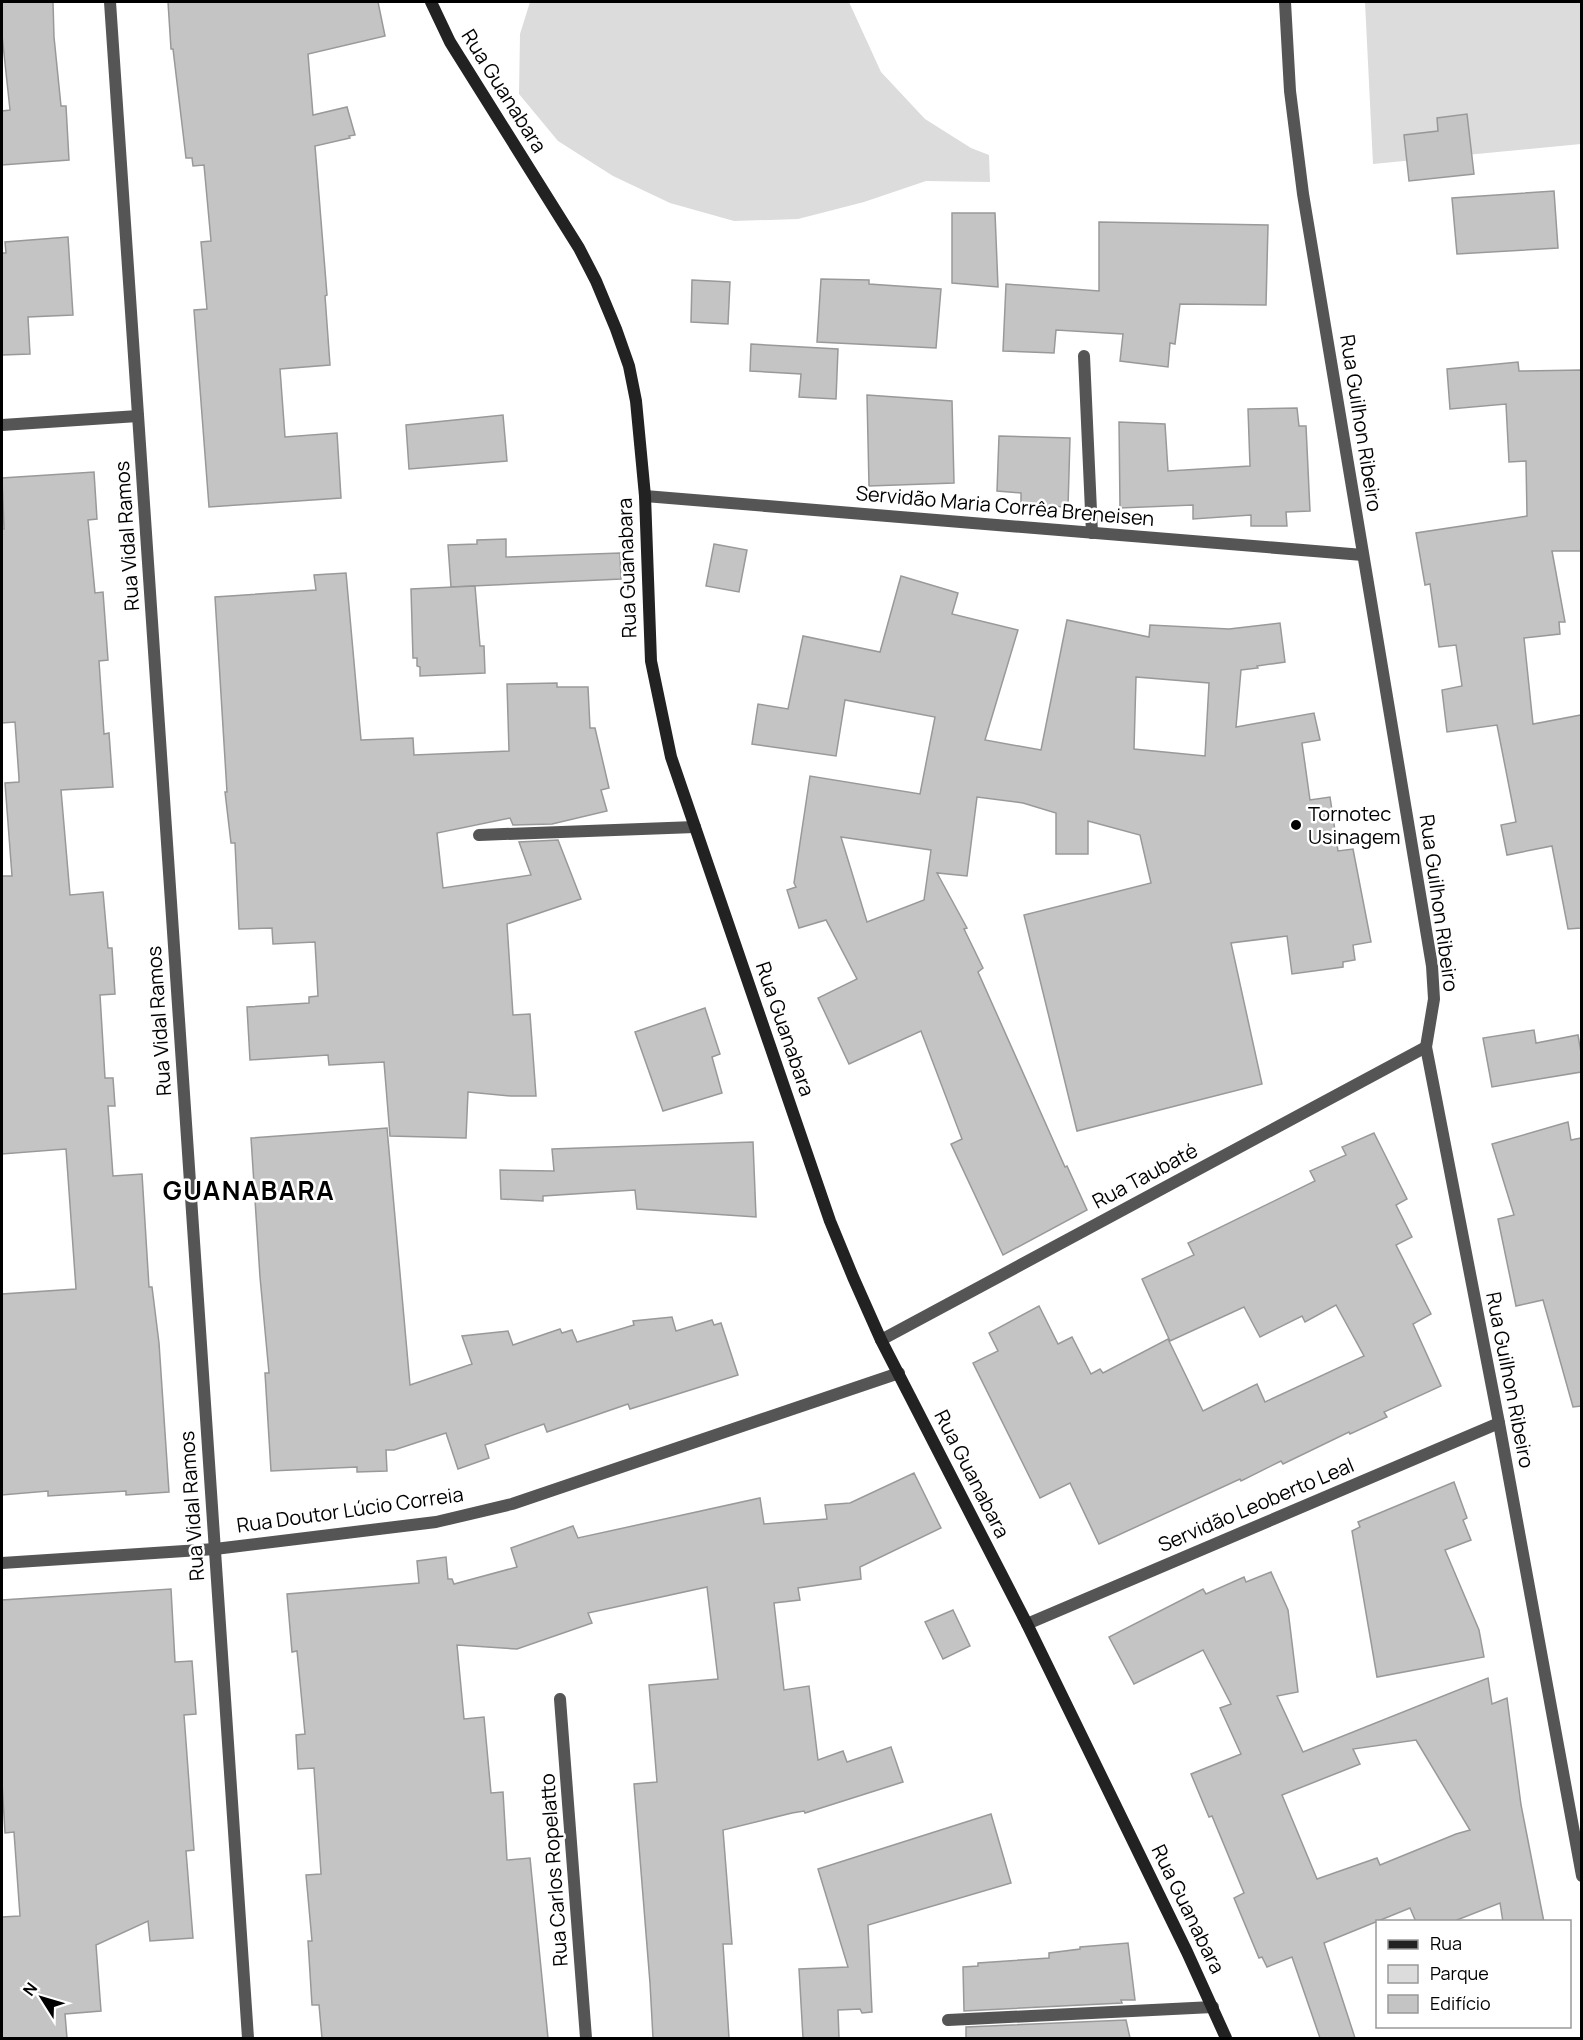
<svg xmlns="http://www.w3.org/2000/svg" width="1583" height="2040" font-family="Manrope,sans-serif">
	<style>
		.green { fill: #dcdcdc }
		.building { fill: #c4c4c4; stroke: #999; stroke-width: 1.5; fill-rule: evenodd }
		.lines { fill: none; stroke-linecap: round; stroke-linejoin: round }
		.street { stroke: #555; stroke-width: 12 }
		.secondary { stroke: #222; stroke-width: 12 }
		.poi-dot { fill: #000; stroke: #fff; stroke-width: 2 }
		.labels { text-anchor: middle; stroke-width: 5; stroke-linejoin: round; paint-order: stroke }
		.street-label { font-size: 20px; fill: #000; stroke: #fff }
		.poi-label { font-size: 20px; fill: #000; stroke: #fff; text-anchor: start }
		.district-label { font-size: 26px; font-weight: bold; letter-spacing: 1.5px; fill: #000; stroke: #fff }
	</style>
	<rect width="100%" height="100%" fill="#fff"/>
	<g class="green">
		<polygon points="530,2 849,2 881,72 925,119 971,148 989,155 990,182 926,181 864,202 798,219 734,221 670,203 613,176 558,141 519,94 520,34"/>
		<polygon points="1365,2 1581,2 1581,144 1373,164"/>
	</g>
	<g class="building">
		<polygon points="2,2 53,2 54,37 61,106 66,106 69,160 2,165 2,111 10,110 2,35"/>
		<polygon points="168,2 378,2 385,36 308,54 313,115 347,107 355,135 349,136 350,138 315,146 327,295 325,296 330,365 280,369 285,437 337,433 341,498 209,507 194,310 207,309 201,242 211,241 204,165 193,166 192,158 186,158 173,49 171,49"/>
		<polygon points="1467,114 1474,174 1409,181 1404,135 1438,131 1437,118"/>
		<polygon points="1554,191 1558,248 1457,254 1452,198"/>
		<polygon points="952,213 995,213 998,287 952,283"/>
		<polygon points="1099,222 1268,225 1266,305 1180,304 1175,344 1170,343 1168,367 1120,361 1123,334 1056,330 1054,353 1003,351 1006,284 1099,291"/>
		<polygon points="68,237 73,315 28,317 30,354 2,355 2,253 6,253 5,242"/>
		<polygon points="821,279 869,280 869,284 941,289 936,348 817,342"/>
		<polygon points="692,280 730,282 728,324 691,322"/>
		<polygon points="751,344 838,349 836,399 799,397 801,374 750,371"/>
		<polygon points="1518,362 1519,371 1581,370 1581,551 1552,551 1565,622 1559,622 1560,634 1524,638 1533,724 1581,715 1581,928 1568,929 1552,846 1507,855 1501,825 1516,822 1497,725 1447,732 1442,690 1462,686 1456,645 1439,647 1430,584 1425,585 1416,533 1527,516 1526,461 1509,462 1506,404 1450,409 1447,369"/>
		<polygon points="867,395 952,401 954,483 869,486"/>
		<polygon points="1297,408 1299,426 1306,426 1310,511 1286,512 1287,526 1251,526 1251,515 1193,519 1193,505 1120,508 1119,422 1165,424 1168,471 1250,466 1248,409"/>
		<polygon points="503,415 507,461 409,469 406,425"/>
		<polygon points="999,436 1070,438 1068,507 1021,505 1021,493 997,491"/>
		<polygon points="94,472 97,519 88,520 95,593 103,592 108,660 99,661 104,734 109,733 113,787 61,790 70,895 103,892 108,948 112,948 115,994 100,995 105,1078 113,1078 115,1106 108,1106 113,1176 142,1174 149,1287 152,1287 159,1343 169,1492 126,1495 126,1491 48,1496 48,1491 2,1495 2,1294 76,1289 66,1149 2,1154 2,876 12,876 5,783 19,782 19,778 15,722 2,723 2,529 4,529 2,478"/>
		<polygon points="506,539 506,557 620,553 621,579 451,587 448,545 477,544 477,540"/>
		<polygon points="714,544 747,550 739,592 706,586"/>
		<polygon points="346,573 361,740 413,738 414,755 509,751 507,684 557,683 557,687 588,687 590,728 595,728 609,788 601,790 607,811 552,824 513,825 510,818 437,833 443,888 531,875 519,842 558,840 581,899 507,924 513,1015 530,1014 536,1096 511,1096 468,1092 466,1138 390,1136 384,1062 329,1065 328,1055 250,1060 247,1007 309,1003 309,997 318,996 315,942 273,944 272,928 239,929 235,843 231,843 225,792 227,792 215,597 316,590 314,575"/>
		<path d="M901 576 958 593 952 614 1018 630 985 740 1041 750 1067 620 1149 637 1150 625 1229 629 1280 623 1285 662 1257 666 1258 668 1241 670 1236 727 1314 713 1320 740 1302 743 1310 800 1330 797 1338 851 1353 849 1371 942 1353 945 1355 960 1343 962V967L1292 974 1287 936 1231 943 1262 1084 1077 1131 1024 915 1151 883 1140 835 1088 821V854H1056V813L1023 803 977 797 967 876 937 873 967 928 964 929 983 968 978 972 1065 1167 1067 1166 1087 1210 1003 1255 951 1144 962 1139 921 1031 849 1064 818 998 857 979 826 920 799 928 787 890 796 887 794 883 810 776 920 794 935 717 845 700 836 756 752 744 758 704 788 709 803 636 880 652ZM1136 677 1209 683 1205 756 1134 749ZM841 837 931 850 924 900 867 922Z"/>
		<polygon points="475,586 480,646 484,646 485,673 420,676 420,667 417,666 417,658 413,658 411,589"/>
		<polygon points="705,1008 720,1054 712,1057 722,1093 663,1111 635,1032"/>
		<polygon points="1534,1030 1536,1043 1578,1035 1581,1053 1581,1072 1492,1087 1483,1038"/>
		<polygon points="1568,1122 1571,1140 1581,1138 1581,1406 1573,1407 1543,1300 1516,1306 1498,1219 1514,1215 1492,1144"/>
		<polygon points="387,1128 410,1385 472,1364 462,1336 508,1331 513,1345 560,1329 562,1333 572,1330 577,1342 634,1325 633,1321 672,1317 676,1331 712,1320 714,1325 721,1323 738,1375 630,1409 628,1404 547,1432 544,1424 485,1445 489,1458 458,1469 446,1433 394,1450 386,1450 387,1471 357,1472 357,1467 271,1471 265,1373 269,1373 260,1277 251,1138"/>
		<polygon points="1374,1133 1407,1199 1396,1205 1412,1237 1396,1245 1431,1314 1413,1324 1441,1386 1384,1412 1387,1417 1350,1434 1349,1432 1283,1464 1281,1461 1241,1481 1240,1479 1099,1544 1070,1483 1040,1498 973,1363 998,1351 989,1333 1039,1306 1058,1344 1072,1337 1091,1374 1100,1369 1103,1373 1168,1339 1203,1411 1257,1384 1265,1402 1364,1356 1336,1305 1305,1322 1302,1316 1260,1337 1244,1307 1170,1341 1142,1279 1194,1255 1188,1243 1315,1181 1310,1171 1346,1155 1342,1147"/>
		<polygon points="753,1142 756,1217 637,1209 635,1190 543,1196 543,1201 501,1199 500,1170 554,1171 552,1149"/>
		<polygon points="914,1473 941,1528 860,1567 861,1579 798,1588 800,1600 774,1603 784,1690 809,1686 818,1760 843,1751 847,1762 891,1747 903,1782 805,1813 804,1811 792,1813 723,1830 732,1944 723,1944 729,2038 653,2038 650,1983 634,1784 657,1782 649,1685 718,1679 707,1587 588,1613 592,1623 517,1649 457,1645 464,1719 484,1717 491,1793 503,1792 507,1860 530,1858 548,2038 322,2038 319,2005 312,2005 308,1941 312,1941 306,1875 321,1874 314,1768 298,1769 296,1735 305,1734 297,1651 292,1652 287,1594 419,1583 417,1561 446,1557 448,1579 452,1579 454,1584 517,1567 511,1548 573,1526 578,1538 760,1498 764,1524 827,1519 825,1505 850,1503"/>
		<polygon points="1454,1482 1467,1518 1463,1520 1471,1540 1445,1550 1479,1630 1484,1657 1377,1677 1352,1531 1360,1527 1358,1522"/>
		<path d="M1271 1572 1288 1610 1298 1692 1277 1696 1303 1752 1488 1678 1492 1704 1507 1698 1521 1805 1544 1922H1503L1500 1903 1452 1922H1416L1410 1908 1324 1943 1355 2038H1320L1292 1957 1267 1967 1262 1957 1259 1958 1234 1898 1244 1893 1212 1816 1209 1817 1191 1774 1241 1754 1220 1708 1231 1704 1203 1650 1134 1684 1109 1637 1203 1589 1206 1594 1244 1577 1246 1582ZM1416 1740 1470 1830 1456 1834 1380 1865 1377 1858 1317 1879 1282 1795 1360 1764 1353 1749Z"/>
		<polygon points="171,1589 175,1662 192,1661 196,1714 184,1715 194,1850 186,1851 193,1938 150,1941 148,1921 96,1945 101,2011 65,2014 67,2038 2,2038 2,1917 20,1916 14,1832 5,1833 2,1782 2,1600"/>
		<polygon points="953,1610 970,1646 943,1659 925,1622"/>
		<polygon points="991,1814 1011,1883 868,1925 872,2012 862,2013 860,2009 838,2010 839,2038 803,2038 799,1969 848,1967 818,1869"/>
		<polygon points="1128,1943 1135,2000 1121,2000 1122,2003 964,2011 963,1967 978,1966 978,1963 1049,1958 1049,1953 1080,1949 1080,1947"/>
		<polygon points="1126,2020 1130,2038 966,2038 966,2027"/>
	</g>
	<g class="lines">
		<g class="street">
			<polyline points="110,2 248,2038"/>
			<polyline points="1285,2 1290,91 1303,194 1432,966 1434,999 1426,1047 1499,1423 1582,1876"/>
			<polyline points="1084,356 1092,533"/>
			<polyline points="2,425 138,416"/>
			<polyline points="645,496 1363,555"/>
			<polyline points="479,835 695,827"/>
			<polyline points="881,1340 1426,1047"/>
			<polyline points="2,1563 215,1549 436,1522 512,1504 899,1373"/>
			<polyline points="1027,1624 1499,1423"/>
			<polyline points="560,1699 586,2038"/>
			<polyline points="948,2020 1213,2007"/>
		</g>
		<polyline class="secondary" points="431,2 450,42 579,248 596,281 616,329 629,366 636,401 645,496 651,661 671,757 830,1221 853,1277 881,1340 1027,1624 1187,1952 1226,2038"/>
	</g>
	<circle class="poi-dot" cx="1296" cy="825" r="6"/>
	<g class="labels">
		<g class="street-label">
			<text transform="translate(504 91) rotate(58)" y="7">Rua Guanabara</text>
			<text transform="translate(1361 423) rotate(81)" y="7">Rua Guilhon Ribeiro</text>
			<text transform="translate(1005 506) rotate(5)" y="7">Servidão Maria Corrêa Breneisen</text>
			<text transform="translate(127 536) rotate(-94)" y="7">Rua Vidal Ramos</text>
			<text transform="translate(627 568) rotate(-92)" y="7">Rua Guanabara</text>
			<text transform="translate(1439 903) rotate(82)" y="7">Rua Guilhon Ribeiro</text>
			<text transform="translate(159 1021) rotate(-94)" y="7">Rua Vidal Ramos</text>
			<text transform="translate(785 1029) rotate(71)" y="7">Rua Guanabara</text>
			<text transform="translate(1145 1176) rotate(-28)" y="7">Rua Taubaté</text>
			<text transform="translate(1510 1380) rotate(79)" y="7">Rua Guilhon Ribeiro</text>
			<text transform="translate(972 1474) rotate(63)" y="7">Rua Guanabara</text>
			<text transform="translate(1256 1505) rotate(-23)" y="7">Servidão Leoberto Leal</text>
			<text transform="translate(192 1506) rotate(-94)" y="7">Rua Vidal Ramos</text>
			<text transform="translate(350 1510) rotate(-8)" y="7">Rua Doutor Lúcio Correia</text>
			<text transform="translate(554 1870) rotate(-94)" y="7">Rua Carlos Ropelatto</text>
			<text transform="translate(1188 1909) rotate(64)" y="7">Rua Guanabara</text>
		</g>
		<g class="poi-label">
			<text x="1308" y="821">Tornotec<tspan x="1308" dy="23">Usinagem</tspan></text>
		</g>
		<g class="district-label">
			<text x="249" y="1200">GUANABARA</text>
		</g>
	</g>
	<rect width="1583" height="2040" fill="none" stroke="#000000" stroke-width="6"/>
	<rect x="1376" y="1920" width="195" height="108" fill="#ffffff" stroke="#999999" stroke-width="1.5"/>
	<rect x="1388" y="1940" width="30" height="9" fill="#222222" stroke="#999999" stroke-width="1.5"/>
	<text x="1430" y="1950" font-size="18" fill="#000000">Rua</text>
	<rect x="1388" y="1965" width="30" height="18" fill="#dcdcdc" stroke="#999999" stroke-width="1.5"/>
	<text x="1430" y="1980" font-size="18" fill="#000000">Parque</text>
	<rect x="1388" y="1995" width="30" height="18" fill="#c4c4c4" stroke="#999999" stroke-width="1.5"/>
	<text x="1430" y="2010" font-size="18" fill="#000000">Edifício</text>
	<g transform="translate(42 1998) rotate(307)" stroke="#ffffff" stroke-width="4.5" paint-order="stroke">
	<path d="M0-4.5L10 22L0 15L-10 22Z" fill="#000000"/>
	<text y="-9" font-size="16" font-weight="bold" text-anchor="middle" fill="#000000">N</text>
	</g>
</svg>
